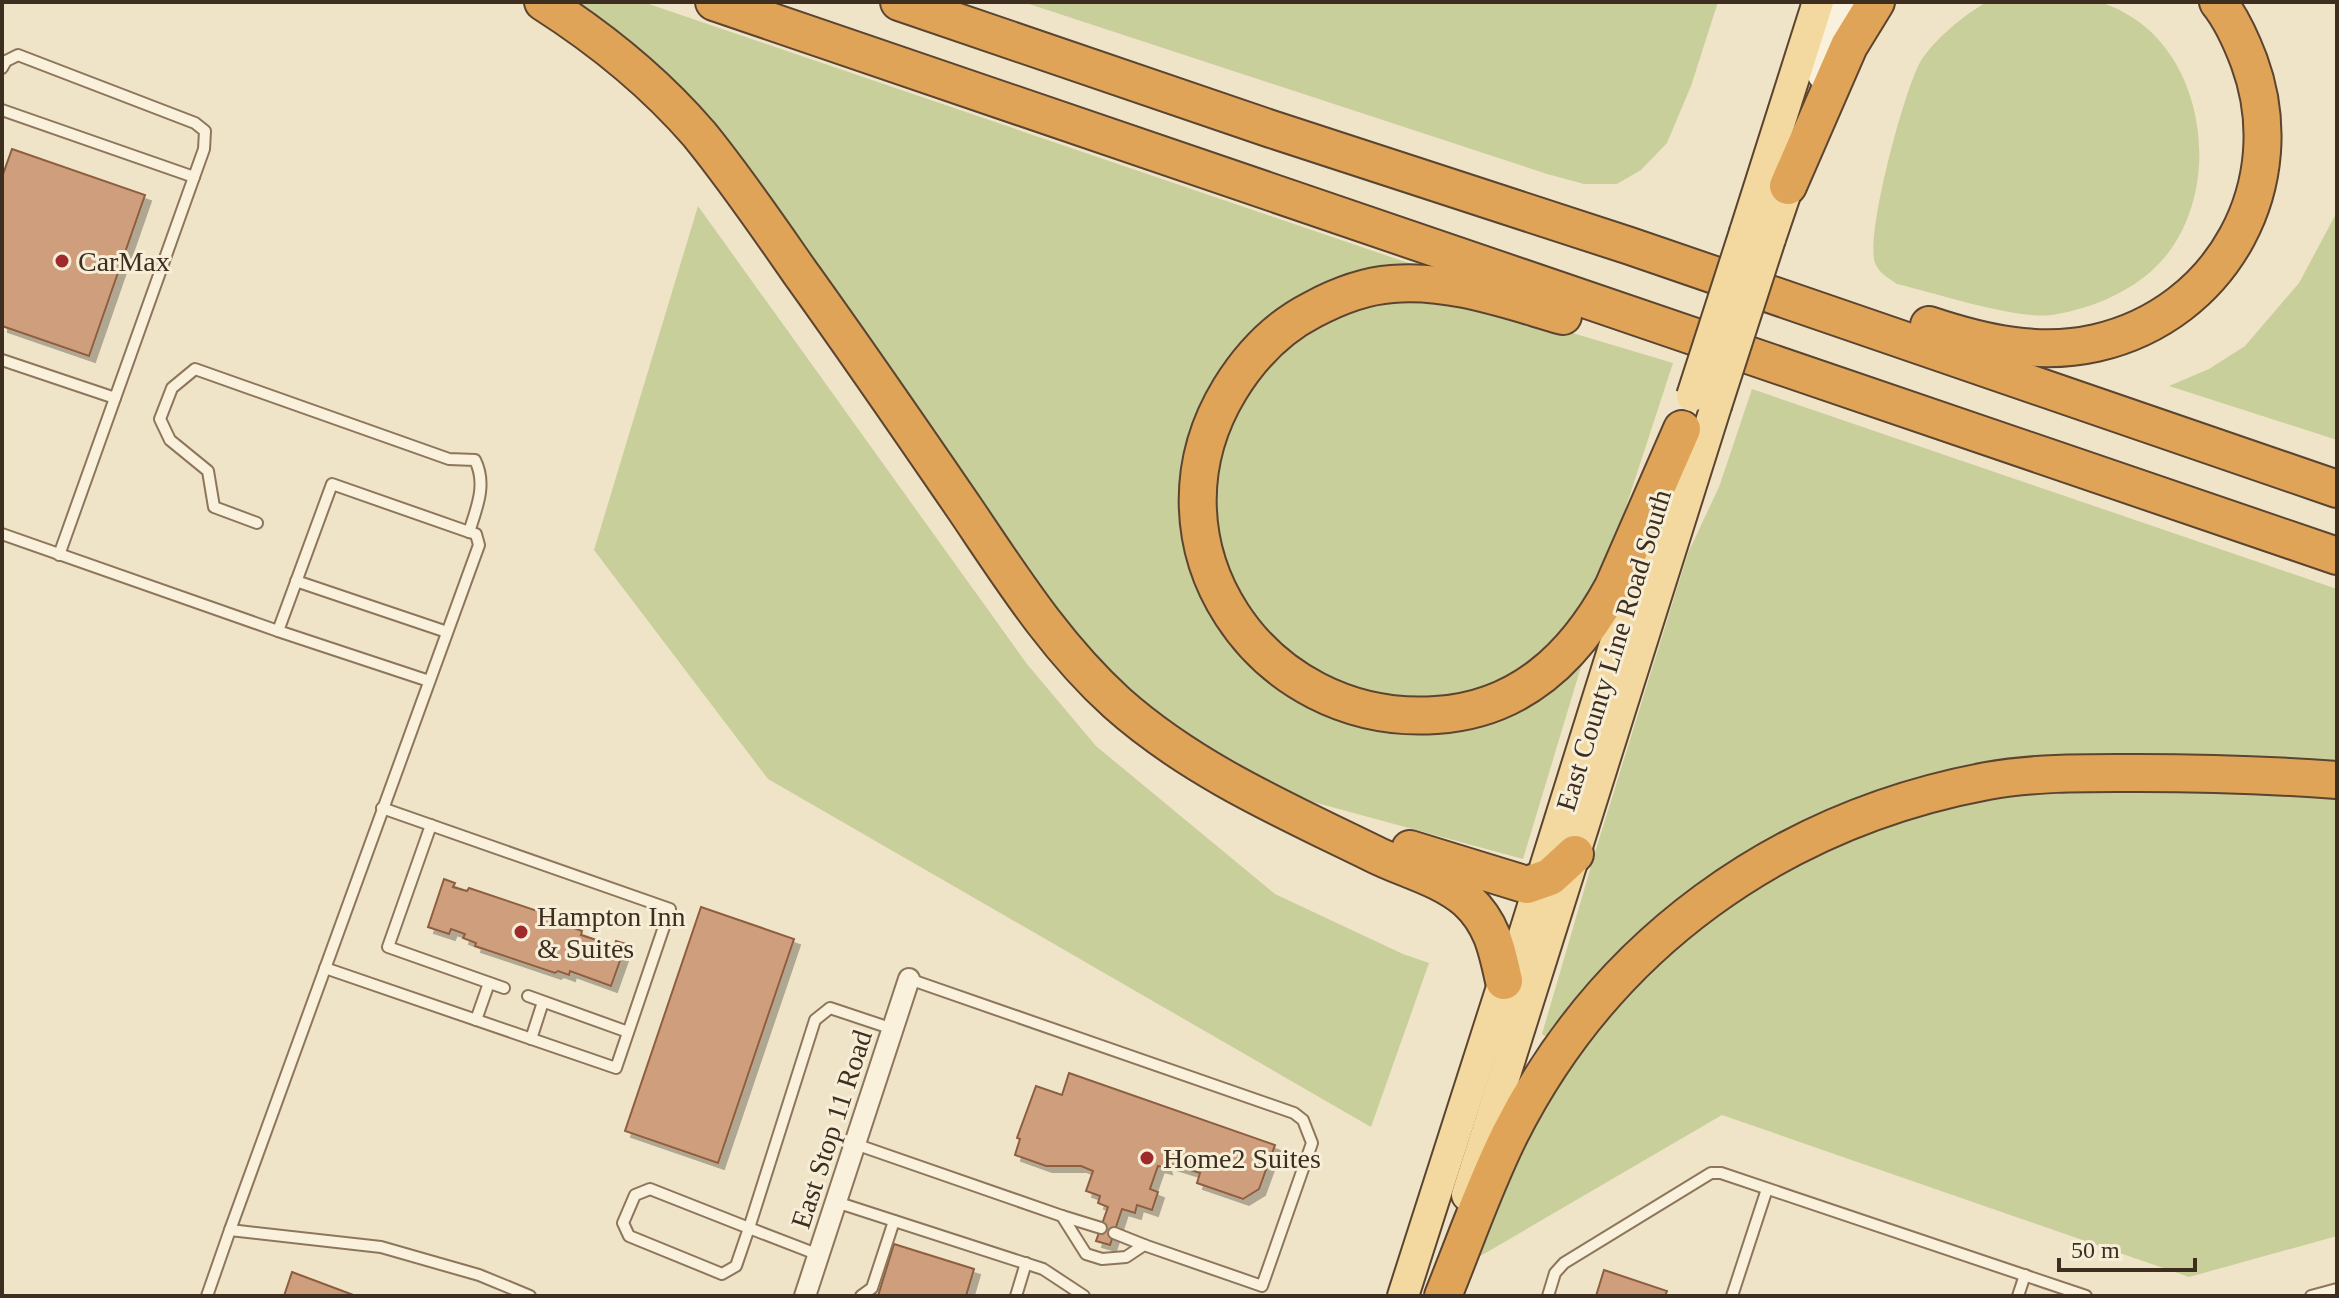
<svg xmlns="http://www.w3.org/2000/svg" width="2339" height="1298" font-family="'Times New Roman',serif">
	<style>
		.green { fill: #c9cf9b }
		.building { fill: #cf9f7d; stroke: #8d5f41; stroke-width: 2; filter: url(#shadow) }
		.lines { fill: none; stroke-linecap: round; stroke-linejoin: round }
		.service-casing { stroke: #8d765c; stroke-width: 14 }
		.minor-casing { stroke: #8d765c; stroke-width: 24 }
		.secondary-casing { stroke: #6f573f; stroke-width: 32 }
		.primary-casing { stroke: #5b4430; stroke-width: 34 }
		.motorway-casing { stroke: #5b4430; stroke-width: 40 }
		.service { stroke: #faf1dc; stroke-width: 10 }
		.minor { stroke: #faf1dc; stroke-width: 20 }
		.secondary { stroke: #faf1dc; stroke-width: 28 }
		.primary { stroke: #f3d9a0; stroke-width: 30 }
		.motorway { stroke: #e0a458; stroke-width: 36 }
		.primary-bridge-casing { stroke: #5b4430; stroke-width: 34; stroke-linecap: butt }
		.primary-bridge { stroke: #f3d9a0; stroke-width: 30 }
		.poi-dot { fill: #9e2a2b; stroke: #f7eed8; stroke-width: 3 }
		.labels { text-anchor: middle; stroke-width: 6; stroke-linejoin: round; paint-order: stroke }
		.poi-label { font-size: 28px; fill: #3d2e20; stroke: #f7eed8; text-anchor: start }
		.street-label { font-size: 28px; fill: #3d2e20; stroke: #f7eed8 }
	</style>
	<defs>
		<filter id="shadow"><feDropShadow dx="6" dy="6" stdDeviation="0" flood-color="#0004"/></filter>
	</defs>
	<rect width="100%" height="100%" fill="#f0e4c8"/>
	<g class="green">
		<polygon points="565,2 643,2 1429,270 1299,302 1188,480 1244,654 1417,730 1584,657 1523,859 1302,799 1192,744 1121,686 1077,638 932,438"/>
		<polygon points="1023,2 1718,2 1691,86 1667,143 1641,170 1617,184 1584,184 1547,174"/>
		<path d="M1987 2C2013 2 2040 2 2066 2 2077 2 2091 0 2102 3 2200 34 2226 171 2171 249 2145 287 2096 308 2052 315 2017 320 1935 293 1897 284 1888 278 1879 273 1875 263 1865 236 1905 85 1922 59 1937 37 1964 15 1987 2Z"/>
		<polygon points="698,206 1027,664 1096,746 1275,894 1403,954 1429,963 1371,1127 768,779 594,550"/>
		<polygon points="2337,212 2337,440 2169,386 2209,369 2245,346 2299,283"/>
		<polygon points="1441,297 1509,314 1673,363 1604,574 1578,622 1536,663 1483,689 1431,701 1359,695 1301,664 1260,628 1232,586 1215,536 1215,483 1223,435 1243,391 1283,344 1333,313 1388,298"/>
		<polygon points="1752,389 2337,589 2337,768 2169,759 1842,810 1554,1042 1542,1034 1596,849 1688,553 1719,487"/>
		<polygon points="2128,787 2337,794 2337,1236 2189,1277 1722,1115 1477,1258 1506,1177 1569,1062 1674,942 1741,891 1877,824 2032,789"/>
	</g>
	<g class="building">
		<polygon points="12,149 145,195 89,356 2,326 2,177"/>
		<polygon points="444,879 455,883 453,887 467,891 469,888 573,923 571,927 582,931 581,935 615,946 616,941 626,944 611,986 570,971 569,975 558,971 555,973 475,946 476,943 463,938 465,934 451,929 449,934 428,927"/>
		<polygon points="701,907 794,939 718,1163 625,1131"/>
		<polygon points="1069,1073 1275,1145 1259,1189 1243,1199 1197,1183 1200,1173 1164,1162 1166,1168 1158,1166 1150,1189 1158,1192 1152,1210 1137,1205 1135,1213 1122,1209 1110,1245 1096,1241 1108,1207 1098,1203 1100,1196 1086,1191 1093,1171 1081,1166 1046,1166 1015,1155 1020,1139 1017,1138 1036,1086 1062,1095"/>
		<polygon points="894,1244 974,1269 966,1296 878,1296"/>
		<polygon points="1604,1270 1667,1291 1665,1296 1596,1296"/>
		<polygon points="292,1272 356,1296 284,1296"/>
	</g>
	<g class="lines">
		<defs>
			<g id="service">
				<polyline points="2,68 6,61 18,55 195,123 205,131 204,149 59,555"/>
				<polyline points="2,110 194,177"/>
				<polyline points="2,360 115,398"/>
				<path d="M257 523 214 507 208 471 170 440 160 419 172 388 195 369 449 459 475 460C487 484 477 507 469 532"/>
				<polyline points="2,534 278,631"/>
				<polyline points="296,581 447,632"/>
				<polyline points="431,825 388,947 504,988"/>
				<polyline points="325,968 616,1068 670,909 382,808"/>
				<polyline points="528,996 628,1032"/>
				<polyline points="476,1020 489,983"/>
				<polyline points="531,1039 543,1002"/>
				<polyline points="855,1144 1062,1216 1086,1254 1102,1259 1126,1257 1144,1245 1262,1286 1312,1143 1303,1120 1294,1113 909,979"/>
				<polygon points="650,1189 749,1228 736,1266 722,1274 629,1236 623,1223 635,1195"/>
				<polyline points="836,1202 1043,1269 1084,1296"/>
				<polyline points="1062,1216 1101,1228"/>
				<polyline points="230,1230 479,545 476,534 469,532 332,484 278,631 429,681"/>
				<polyline points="1114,1233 1144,1245"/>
				<polyline points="819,1255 749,1228 815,1020 830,1008 893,1029"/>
				<polyline points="207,1296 230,1230 381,1247 479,1275 530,1296"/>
				<polyline points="861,1296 872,1288 894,1221"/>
				<polyline points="1016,1296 1026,1263"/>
				<polyline points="1548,1296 1555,1273 1564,1263 1711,1173 1721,1173 2086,1296"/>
				<polyline points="1732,1296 1767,1189"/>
				<polyline points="2018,1296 2025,1275"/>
				<polyline points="2311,1296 2337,1289"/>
			</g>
			<polyline id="minor" points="805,1296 909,979"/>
			<polyline id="secondary" points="1822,75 1844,2"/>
			<g id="primary">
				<polyline points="1745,232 1818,2"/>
				<polyline points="1770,239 1788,186"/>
				<polyline points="1467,1195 1716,406"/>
				<polyline points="1403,1296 1504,981 1522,941 1645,548"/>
			</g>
			<g id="motorway">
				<path d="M543 2C601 39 654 82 699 134 735 178 767 225 799 271 856 350 910 429 965 509 1011 577 1055 647 1117 703 1191 769 1284 810 1372 853 1403 869 1440 877 1467 900 1492 923 1497 949 1504 981"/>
				<polyline points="714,2 2337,556"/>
				<polyline points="899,2 1271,129 1630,246 2337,489"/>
				<polyline points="1788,186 1849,46 1876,2"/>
				<path d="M1563 316C1507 300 1451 279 1392 284 1364 286 1336 297 1312 310 1277 328 1251 355 1230 389 1136 543 1260 727 1436 715 1520 710 1575 657 1613 587L1682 429"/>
				<path d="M1929 325C1983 343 2039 356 2096 343 2223 314 2294 183 2249 61 2241 40 2232 19 2218 2"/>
				<polyline points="1410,849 1527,885 1550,877 1575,854"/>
				<path d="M1443 1296C1465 1242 1484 1186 1510 1134 1606 944 1779 820 1987 781 2037 772 2088 773 2138 773 2205 773 2270 775 2337 780"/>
			</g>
		</defs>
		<use href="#service" class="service-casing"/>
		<use href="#minor" class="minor-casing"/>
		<use href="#secondary" class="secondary-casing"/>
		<use href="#primary" class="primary-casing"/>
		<use href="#motorway" class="motorway-casing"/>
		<use href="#service" class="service"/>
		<use href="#minor" class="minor"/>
		<use href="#secondary" class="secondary"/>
		<use href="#primary" class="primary"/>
		<use href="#motorway" class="motorway"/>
		<defs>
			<g id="primary-bridge">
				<polyline points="1692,396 1745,232"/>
				<polyline points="1716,406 1770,239"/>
			</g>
		</defs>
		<use href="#primary-bridge" class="primary-bridge-casing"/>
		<use href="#primary-bridge" class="primary-bridge"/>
	</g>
	<g class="poi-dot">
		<circle cx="62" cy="261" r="8"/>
		<circle cx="521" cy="932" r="8"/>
		<circle cx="1147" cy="1158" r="8"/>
	</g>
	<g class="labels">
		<g class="poi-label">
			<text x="78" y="271">CarMax</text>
			<text x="537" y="926">Hampton Inn<tspan x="537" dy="32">&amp; Suites</tspan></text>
			<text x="1163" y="1168">Home2 Suites</text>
		</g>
		<g class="street-label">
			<text transform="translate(1613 650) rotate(-73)" y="10">East County Line Road South</text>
			<text transform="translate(831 1129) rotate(-72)" y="10">East Stop 11 Road</text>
		</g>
	</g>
	<rect width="2339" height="1298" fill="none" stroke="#3d2e20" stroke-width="8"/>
	<path d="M2059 1258v12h136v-12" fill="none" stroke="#3d2e20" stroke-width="4"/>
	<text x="2071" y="1258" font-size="24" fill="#3d2e20" stroke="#f7eed8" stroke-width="6" paint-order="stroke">50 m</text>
</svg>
